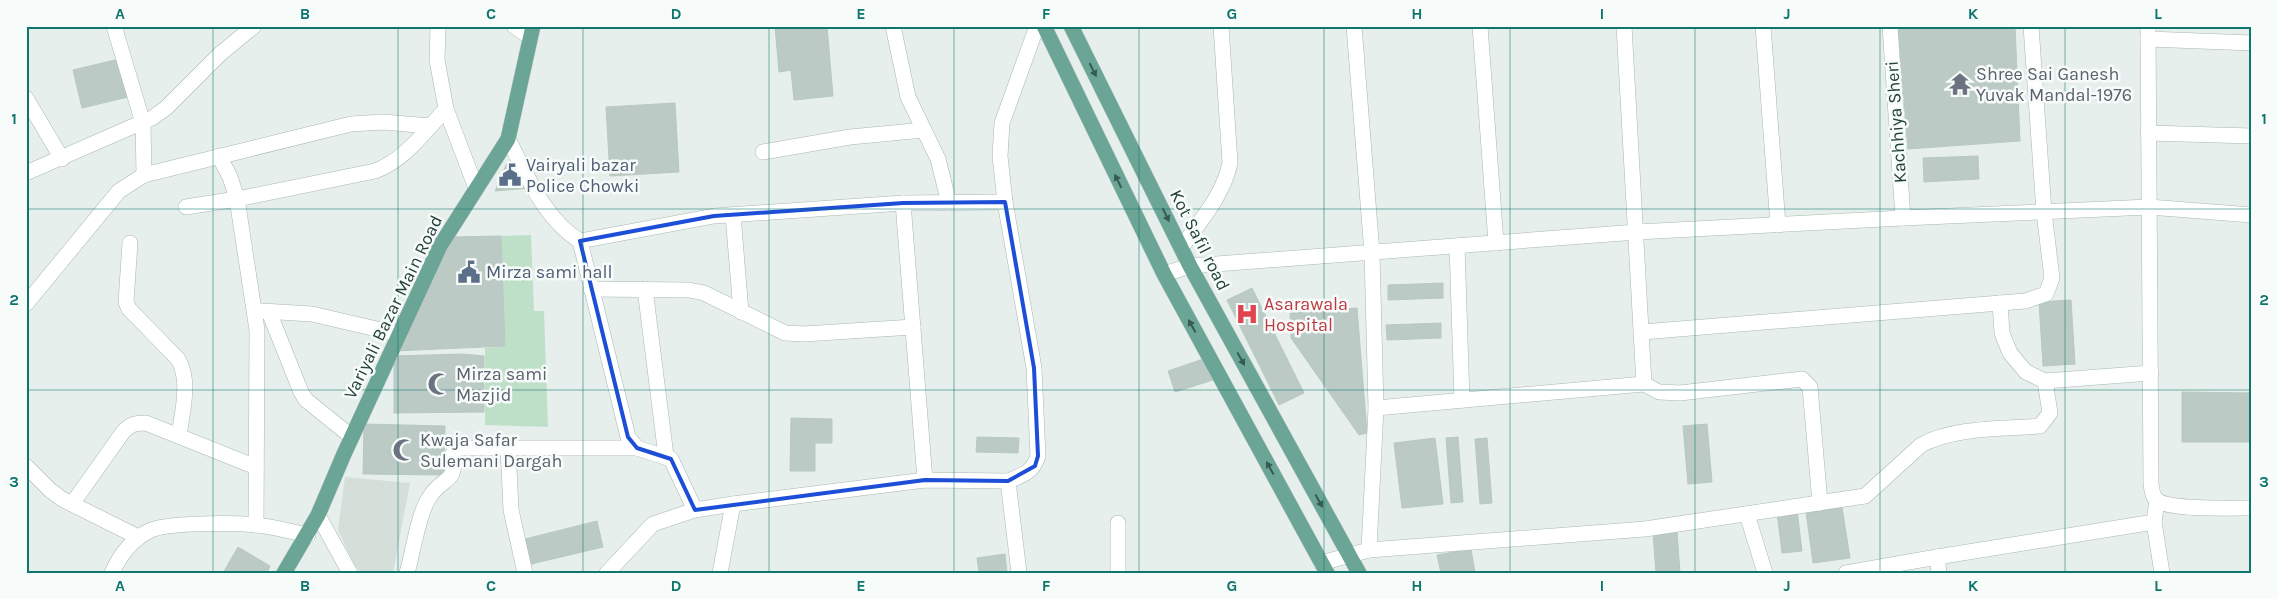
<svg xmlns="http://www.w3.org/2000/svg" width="2278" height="599" font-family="Karla,sans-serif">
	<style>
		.built { fill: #d4dfda }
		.green { fill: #bfe0c8 }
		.building { fill: #bbcac4; stroke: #b8c9c2 }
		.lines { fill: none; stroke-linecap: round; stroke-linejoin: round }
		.minor-casing { stroke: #a8b8b2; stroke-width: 16 }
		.major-casing { stroke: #c2cac8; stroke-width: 16 }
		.minor { stroke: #fff; stroke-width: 15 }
		.major { stroke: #6aa596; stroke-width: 15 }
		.oneway { fill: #365b51 }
		.marked { fill: none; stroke: #1d4ed8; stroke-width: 4; stroke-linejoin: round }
		.grid { fill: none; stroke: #0f766e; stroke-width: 1; stroke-opacity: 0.55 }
		.labels { text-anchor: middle; stroke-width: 5; stroke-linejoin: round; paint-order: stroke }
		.worship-label { font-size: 18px; fill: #5b616d; stroke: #f7fbf9; text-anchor: start }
		.street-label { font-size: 18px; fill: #24423a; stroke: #f7fbf9 }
		.service-label { font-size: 18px; fill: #4e5e75; stroke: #f7fbf9; text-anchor: start }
		.health-label { font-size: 18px; fill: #be3a42; stroke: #f7fbf9; text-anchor: start }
		.neatline { fill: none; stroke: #0f766e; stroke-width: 2 }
		.grid-label { font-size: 16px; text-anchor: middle; font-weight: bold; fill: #0f766e }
	</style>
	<rect width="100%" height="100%" fill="#e6efeb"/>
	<polygon class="built" points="345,477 410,483 393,573 361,573 354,564 338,530"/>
	<polygon class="green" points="531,235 534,311 544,311 548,427 485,425 485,348 505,346 501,236"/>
	<g class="building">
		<polygon points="775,26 827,26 833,96 794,100 791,70 779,72"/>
		<polygon points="1898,26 2015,26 2020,141 1908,149"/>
		<polygon points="119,59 128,97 82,108 73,70"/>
		<polygon points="675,103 679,172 610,176 606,107"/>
		<polygon points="1978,156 1979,179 1924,182 1923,158"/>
		<polygon points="507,163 532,188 495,191"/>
		<polygon points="501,236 505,346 395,351 453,237"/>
		<polygon points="1443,283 1443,298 1388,300 1388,285"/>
		<polygon points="1252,288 1304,393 1279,405 1227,300"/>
		<polygon points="2071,300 2075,364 2043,366 2039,302"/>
		<polygon points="1357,308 1367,433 1359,435 1291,338 1290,313"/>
		<polygon points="1441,323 1441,338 1387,340 1386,325"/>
		<polygon points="462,354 484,356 484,412 394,413 394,356"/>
		<polygon points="1206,358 1213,380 1175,392 1168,371"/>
		<polygon points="2182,392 2252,393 2252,442 2182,442"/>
		<polygon points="791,418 832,419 832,443 815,443 815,471 790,471"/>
		<polygon points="364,424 445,426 444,475 363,474"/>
		<polygon points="1707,424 1712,482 1688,484 1683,426"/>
		<polygon points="977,437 1019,438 1018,453 976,452"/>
		<polygon points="1458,437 1463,502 1451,503 1446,438"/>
		<polygon points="1435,438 1443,504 1402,508 1394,443"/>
		<polygon points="1487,438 1492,503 1480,504 1475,439"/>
		<polygon points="1842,507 1850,558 1813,563 1806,512"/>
		<polygon points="1797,510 1802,551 1782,553 1777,513"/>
		<polygon points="597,521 603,547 527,565 521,540"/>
		<polygon points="1677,531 1680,573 1656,573 1653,533"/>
		<polygon points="238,547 270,566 267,573 223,573"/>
		<polygon points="1471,549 1475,573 1441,573 1437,555"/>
		<polygon points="1005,554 1007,573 979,573 977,558"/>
	</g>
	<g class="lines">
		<defs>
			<g id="minor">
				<polyline points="114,26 143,123 144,175"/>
				<polyline points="438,26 437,60 446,109 476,188"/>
				<polyline points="514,26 530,37"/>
				<polyline points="893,26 908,97 938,159 949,203"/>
				<polyline points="1480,26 1496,243"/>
				<polyline points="1624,26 1644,384"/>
				<polyline points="1763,26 1778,225"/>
				<polyline points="1890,26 1903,218"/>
				<path d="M2148 26 2151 484C2152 490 2152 497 2158 501 2172 510 2232 508 2252 508"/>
				<polyline points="2148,39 2252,43"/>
				<polyline points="26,98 62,159"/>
				<polyline points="2148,133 2252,136"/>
				<path d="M508 139C527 175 544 219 580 241L714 216 903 203 1005 202"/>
				<polyline points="763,152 850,137 924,130"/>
				<polyline points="219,156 230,177 237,199 257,330 256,525"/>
				<polyline points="26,173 152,118 166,108 220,54 254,26"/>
				<polyline points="903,203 925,480"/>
				<path d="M186 207 237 199 375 171C405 160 424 132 446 109"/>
				<polyline points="733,215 741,312"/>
				<polyline points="580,241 628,437 637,448 671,459 695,510"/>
				<path d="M130 243 126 302 129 309 178 359C191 381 182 412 179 436"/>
				<polyline points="1457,246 1462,400"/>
				<path d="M1181 248C1200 221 1223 196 1230 163L1221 26"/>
				<polyline points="1164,274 1190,266 1637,232 1903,218 2149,207 2252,215"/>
				<polyline points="591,289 689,290 704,293 785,333 804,334 913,327"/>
				<polyline points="645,289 666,456"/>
				<polyline points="2000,303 2002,333 2010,353 2026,372 2045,381 2151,373"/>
				<polyline points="26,304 119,191 144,175 351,124 383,122 430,126"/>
				<polyline points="262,311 312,314 398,334"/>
				<polyline points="269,312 301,392 306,400 352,437"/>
				<polyline points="1642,332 2025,301 2046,294 2052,278 2044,212 2031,26"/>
				<polyline points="1376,408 1644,384 1659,392 1680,393 1802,379 1810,387 1820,503"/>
				<polyline points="508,448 511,510 525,573"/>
				<polyline points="26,466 50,490 62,499 138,537"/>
				<path d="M1008 481C1023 475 1033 472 1038 456L1034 368 1005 202 1000 156 1002 123 1037 26"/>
				<path d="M72 504 123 432C130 424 136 423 146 423L256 467"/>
				<polyline points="1747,514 1765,573"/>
				<polyline points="318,515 350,573"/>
				<polyline points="2154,522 2162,573"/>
				<path d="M1369 550 1645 529 1865 496 1921 445C1954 427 2003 429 2040 426L2050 413 2045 381"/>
				<polyline points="1937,557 2154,522 2157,501"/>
				<polyline points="1321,563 1369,550 1376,408 1372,253 1354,26"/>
				<path d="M112 573C120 555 131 540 149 531 165 522 235 523 255 525 273 526 291 532 308 535"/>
				<path d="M407 573C413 553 418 514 429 498 442 476 458 484 453 454L457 448H637"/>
				<polyline points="607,573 653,524 695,510 733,504 925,480 1008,481 1019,573"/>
				<polyline points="720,573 733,504"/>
				<polyline points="1118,573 1118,523"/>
				<polyline points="1846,573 1937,557 1939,573"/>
			</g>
			<g id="major">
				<polyline points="1044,26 1164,274 1327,573"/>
				<polyline points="1071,26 1190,266 1359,573"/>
				<polyline points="284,573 318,515 344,454 440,246 508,139 533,26"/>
			</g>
		</defs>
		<use href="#minor" class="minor-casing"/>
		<use href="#major" class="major-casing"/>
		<use href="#minor" class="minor"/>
		<use href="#major" class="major"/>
	</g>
	<defs><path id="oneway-solid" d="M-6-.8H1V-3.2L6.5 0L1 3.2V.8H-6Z" transform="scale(1.25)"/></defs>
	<g class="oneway">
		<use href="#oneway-solid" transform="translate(1093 70) rotate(63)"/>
		<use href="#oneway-solid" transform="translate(1118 181) rotate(-116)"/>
		<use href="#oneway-solid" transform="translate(1166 215) rotate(64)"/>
		<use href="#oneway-solid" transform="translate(1192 326) rotate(-119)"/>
		<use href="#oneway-solid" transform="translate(1241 359) rotate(61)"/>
		<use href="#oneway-solid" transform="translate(1270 468) rotate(-119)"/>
		<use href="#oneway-solid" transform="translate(1319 501) rotate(61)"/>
	</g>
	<path class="marked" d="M1005 202 1034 368 1038 456 1035 466 1008 481 925 480 695 510 671 459 637 448 628 437 580 241 714 216 903 203Z"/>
	<path class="grid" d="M213 26V573M398 26V573M583 26V573M769 26V573M954 26V573M1139 26V573M1324 26V573M1510 26V573M1695 26V573M1880 26V573M2065 26V573M26 209H2252M26 390H2252"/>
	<defs>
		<symbol id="temple-bare" viewBox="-9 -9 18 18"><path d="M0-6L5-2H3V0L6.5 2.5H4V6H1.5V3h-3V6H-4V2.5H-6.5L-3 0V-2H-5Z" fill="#6b7280" stroke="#f7fbf9" stroke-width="2.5" paint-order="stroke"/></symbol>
		<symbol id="civic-bare" viewBox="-9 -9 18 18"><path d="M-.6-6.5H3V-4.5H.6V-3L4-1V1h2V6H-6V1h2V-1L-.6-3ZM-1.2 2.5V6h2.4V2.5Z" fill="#5c6f8a" stroke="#f7fbf9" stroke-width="2.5" paint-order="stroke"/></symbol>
		<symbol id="hospital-bare" viewBox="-9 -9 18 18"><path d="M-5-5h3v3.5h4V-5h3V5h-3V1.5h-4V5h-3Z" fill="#e0444e" stroke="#f7fbf9" stroke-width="2.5" paint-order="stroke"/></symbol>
		<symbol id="mosque-bare" viewBox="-9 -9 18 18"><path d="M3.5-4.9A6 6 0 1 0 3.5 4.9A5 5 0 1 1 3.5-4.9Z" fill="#6b7280" stroke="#f7fbf9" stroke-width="2.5" paint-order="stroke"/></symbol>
	</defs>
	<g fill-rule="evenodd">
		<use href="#temple-bare" x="1944" y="68" width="32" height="32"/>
		<use href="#civic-bare" x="494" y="159" width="32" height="32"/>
		<use href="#civic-bare" x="453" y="256" width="32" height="32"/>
		<use href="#hospital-bare" x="1231" y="298" width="32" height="32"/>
		<use href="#mosque-bare" x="423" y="368" width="32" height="32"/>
		<use href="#mosque-bare" x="388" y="434" width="32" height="32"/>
	</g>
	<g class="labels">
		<g class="worship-label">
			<text x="1976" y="80">Shree Sai Ganesh<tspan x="1976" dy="21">Yuvak Mandal-1976</tspan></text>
			<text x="456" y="380">Mirza sami<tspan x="456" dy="21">Mazjid</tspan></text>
			<text x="420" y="446">Kwaja Safar<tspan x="420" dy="21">Sulemani Dargah</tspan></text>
		</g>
		<g class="street-label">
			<text transform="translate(1896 122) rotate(-94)" y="6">Kachhiya Sheri</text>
			<text transform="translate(1200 240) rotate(63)" y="6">Kot Safil road</text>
			<text transform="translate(393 307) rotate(-64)" y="6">Variyali Bazar Main Road</text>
		</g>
		<g class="service-label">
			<text x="526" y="171">Vairyali bazar<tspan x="526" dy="21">Police Chowki</tspan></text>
			<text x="486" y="278">Mirza sami hall</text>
		</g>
		<g class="health-label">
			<text x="1264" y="310">Asarawala<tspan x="1264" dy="21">Hospital</tspan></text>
		</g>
	</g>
	<rect width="2278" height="599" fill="none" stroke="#f7fbf9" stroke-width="55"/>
	<rect x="28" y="28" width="2222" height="544" class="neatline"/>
	<g class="grid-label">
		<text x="120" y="19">A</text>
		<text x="305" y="19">B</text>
		<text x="491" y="19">C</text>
		<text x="676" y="19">D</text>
		<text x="861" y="19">E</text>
		<text x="1046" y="19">F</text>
		<text x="1232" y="19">G</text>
		<text x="1417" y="19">H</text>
		<text x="1602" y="19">I</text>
		<text x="1787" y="19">J</text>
		<text x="1973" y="19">K</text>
		<text x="2158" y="19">L</text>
		<text x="14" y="124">1</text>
		<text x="2264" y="124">1</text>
		<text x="14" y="305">2</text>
		<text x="2264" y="305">2</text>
		<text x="14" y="487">3</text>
		<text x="2264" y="487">3</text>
		<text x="120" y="591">A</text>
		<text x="305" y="591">B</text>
		<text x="491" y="591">C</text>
		<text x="676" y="591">D</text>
		<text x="861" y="591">E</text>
		<text x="1046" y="591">F</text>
		<text x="1232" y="591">G</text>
		<text x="1417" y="591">H</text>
		<text x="1602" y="591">I</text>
		<text x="1787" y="591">J</text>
		<text x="1973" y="591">K</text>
		<text x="2158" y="591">L</text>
	</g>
</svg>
